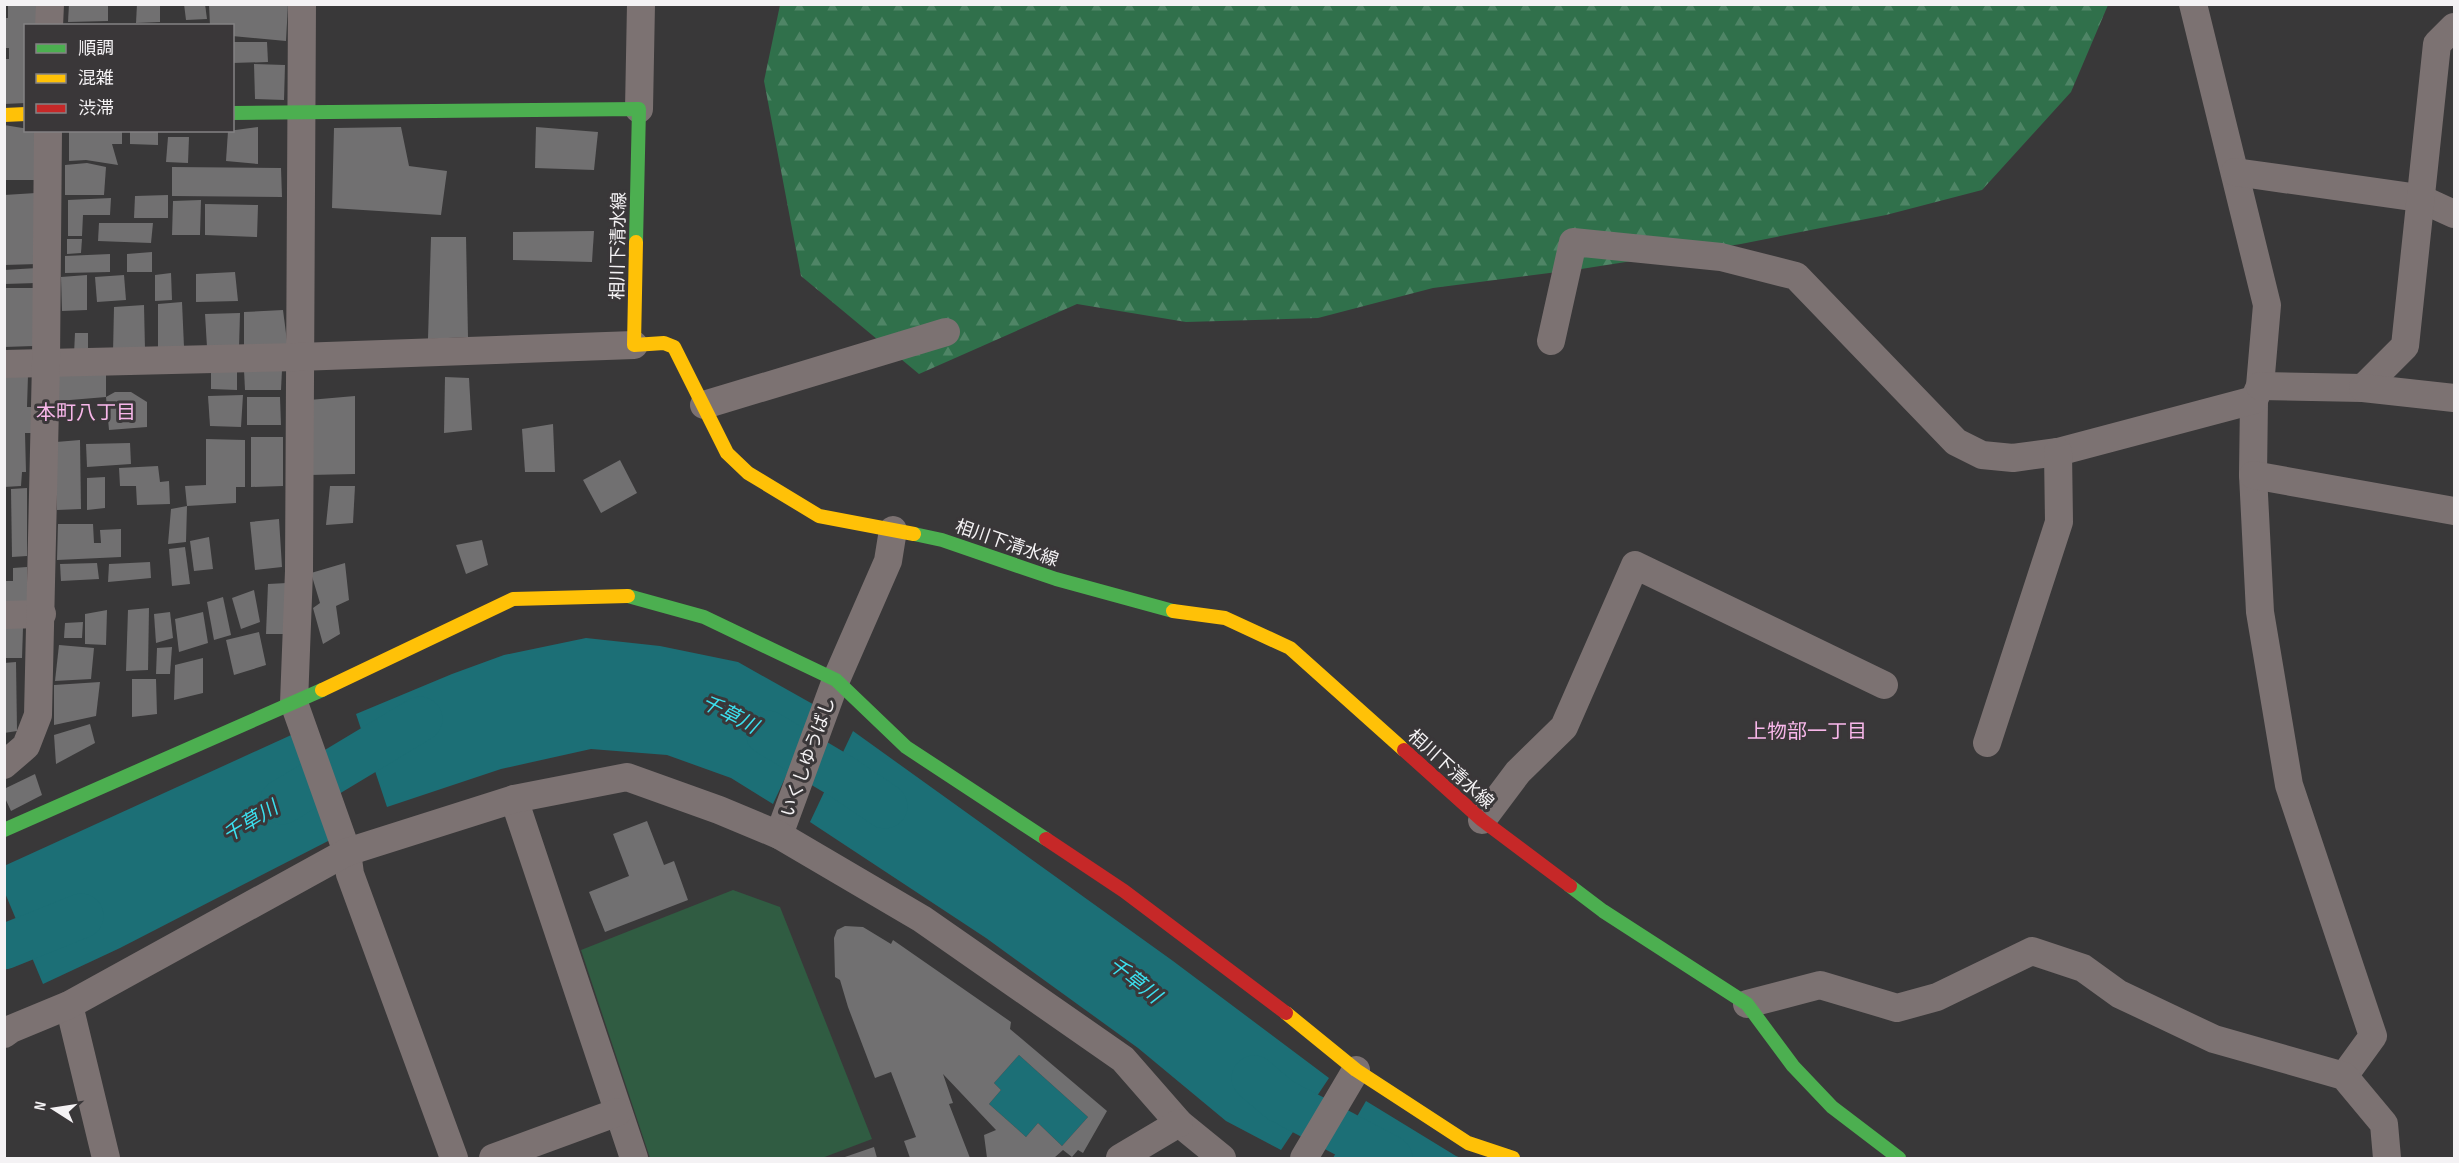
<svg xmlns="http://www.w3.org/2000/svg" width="2459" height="1163" font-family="'Sofia Sans Condensed','Noto Sans JP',sans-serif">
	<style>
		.grass { fill: #305c42 }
		.forest { fill: url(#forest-firs) }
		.water { fill: #1c6f76 }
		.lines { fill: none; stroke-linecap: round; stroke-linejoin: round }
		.river { stroke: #1c6f76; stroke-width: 45 }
		.building { fill: #717071; fill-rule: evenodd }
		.street { stroke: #7c7272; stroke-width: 28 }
		.fast { stroke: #4caf50; stroke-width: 14 }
		.slow { stroke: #ffc107; stroke-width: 14 }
		.jam { stroke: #c62828; stroke-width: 14 }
		.labels { text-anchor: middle; stroke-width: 6; stroke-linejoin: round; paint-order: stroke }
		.street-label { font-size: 18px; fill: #f4f2f4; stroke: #3a3739 }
		.neighbourhood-label { font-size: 20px; fill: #f8b7ea; stroke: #3a3739 }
		.water-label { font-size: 20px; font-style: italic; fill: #3be0ef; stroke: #3a3739 }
	</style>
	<defs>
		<pattern id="forest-firs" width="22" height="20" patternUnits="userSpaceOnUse" patternTransform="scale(1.5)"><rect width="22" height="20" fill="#30704b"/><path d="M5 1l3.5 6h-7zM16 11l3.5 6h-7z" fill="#4f8566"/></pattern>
	</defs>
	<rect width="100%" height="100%" fill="#393839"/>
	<polygon class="grass" points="733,890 780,907 872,1139 822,1158 650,1158 581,950"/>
	<polygon class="forest" points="780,5 2108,5 2071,92 1982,190 1886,215 1741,244 1581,269 1433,288 1318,318 1186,322 1077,304 919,374 801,276 764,81"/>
	<g class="water">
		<polygon points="586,638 660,646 738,662 818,707 773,804 731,778 667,755 591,749 501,769 387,807 356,714 452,674 504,655"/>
		<polygon points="300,731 332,839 120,948 43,984 5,893 4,866"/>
		<polygon points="853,731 1173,961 1329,1078 1281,1150 1226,1121 1138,1048 986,938 810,822"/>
		<polygon points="1019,1055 1088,1117 1062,1146 1038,1123 1026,1137 989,1104 1001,1090 994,1083"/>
		<polygon points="1366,1101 1456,1156 1461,1158 1333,1158"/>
	</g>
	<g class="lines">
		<g class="river">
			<polyline points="768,733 842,777 885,806"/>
			<polyline points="282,802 420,719"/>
			<polyline points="4,947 81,916"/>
			<polyline points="1254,1078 1280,1100 1390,1158"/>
		</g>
	</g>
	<g class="building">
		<polygon points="8,4 61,4 61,26 26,26 26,103 4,104 4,59 9,59 9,48 4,48 4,18 8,18"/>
		<polygon points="69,4 108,4 108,21 68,22"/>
		<polygon points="137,4 160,4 160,22 136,23"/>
		<polygon points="184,4 205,4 207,19 186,20"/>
		<polygon points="209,4 288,4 286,41 232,36 232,26 210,26"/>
		<polygon points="232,42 267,42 268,62 232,63"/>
		<polygon points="254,64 285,65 284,100 255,99"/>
		<polygon points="4,125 35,130 35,180 4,180"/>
		<polygon points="258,127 258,164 226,161 228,131"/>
		<polygon points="401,127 409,166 447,171 441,215 332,208 334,128"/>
		<polygon points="536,127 598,132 594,170 535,168"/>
		<polygon points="69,130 122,130 122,144 112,144 118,165 86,160 69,161"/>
		<polygon points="130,130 158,130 158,145 130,144"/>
		<polygon points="168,137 189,137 188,163 166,162"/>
		<polygon points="87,163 106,167 104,195 65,195 65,165"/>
		<polygon points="172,167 281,168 282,197 172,196"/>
		<polygon points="36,193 38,264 4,265 4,195"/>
		<polygon points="168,195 168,218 134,218 135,196"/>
		<polygon points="111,198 110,215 83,215 82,236 68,236 68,200"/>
		<polygon points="201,200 200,235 172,235 173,201"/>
		<polygon points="205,204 258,205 257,237 205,235"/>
		<polygon points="99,223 153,223 151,243 98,241"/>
		<polygon points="594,231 592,262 513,260 513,232"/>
		<polygon points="431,237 466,237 468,337 428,339"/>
		<polygon points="67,239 82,239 81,253 67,254"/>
		<polygon points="152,252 152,272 127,272 127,254"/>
		<polygon points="110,254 110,272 65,273 65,256"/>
		<polygon points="37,268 37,283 4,284 4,270"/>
		<polygon points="235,272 238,301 196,302 196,274"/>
		<polygon points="171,273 172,300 155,301 155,275"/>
		<polygon points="87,275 87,310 62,311 61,277"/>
		<polygon points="124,275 126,300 97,302 95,277"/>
		<polygon points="4,288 33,288 34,346 4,347"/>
		<polygon points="182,302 184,347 158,349 158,304"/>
		<polygon points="144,305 145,350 113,353 114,307"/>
		<polygon points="283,310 288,349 244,351 244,312"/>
		<polygon points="240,313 239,348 207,347 205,314"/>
		<polygon points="75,333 88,333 88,354 74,354"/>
		<polygon points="237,369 237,390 211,389 211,370"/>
		<polygon points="244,370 282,370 281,390 245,390"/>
		<polygon points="106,372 106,397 58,401 57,375"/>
		<polygon points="4,375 28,375 27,407 32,407 31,433 25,433 26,472 22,472 21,486 4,487"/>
		<polygon points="445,377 469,378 472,430 444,433"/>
		<polygon points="115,392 131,392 147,402 147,427 109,430 106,397"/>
		<polygon points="243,395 241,427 210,426 208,396"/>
		<polygon points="355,396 355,474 309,475 309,400"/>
		<polygon points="247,397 280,397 281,425 247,425"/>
		<polygon points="553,424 555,472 525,472 522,429"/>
		<polygon points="251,437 283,437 283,486 251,487"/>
		<polygon points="206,439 245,440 245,487 236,487 236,503 187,506 186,542 168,544 171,509 187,506 185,486 206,485"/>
		<polygon points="80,440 81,509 57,510 56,442"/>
		<polygon points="130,443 131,464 87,467 86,444"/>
		<polygon points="620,460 637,493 601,513 583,480"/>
		<polygon points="158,466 160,482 169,481 170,504 137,505 136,486 120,486 119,468"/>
		<polygon points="105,477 105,508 87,510 87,478"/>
		<polygon points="330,486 355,486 353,523 326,525"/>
		<polygon points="27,488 27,556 12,557 11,489"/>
		<polygon points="279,519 282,567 255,570 250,522"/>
		<polygon points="58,524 93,524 94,543 101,543 100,530 121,529 121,557 57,560"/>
		<polygon points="209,537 213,569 194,571 190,541"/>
		<polygon points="482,540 488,565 466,574 456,545"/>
		<polygon points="185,547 190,584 172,586 169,549"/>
		<polygon points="150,562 151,578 108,582 109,564"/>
		<polygon points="97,563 99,579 61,581 60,564"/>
		<polygon points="345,563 349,600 336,606 340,634 323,644 313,608 320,603 311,573"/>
		<polygon points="27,567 27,603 4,605 4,581 13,581 13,568"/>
		<polygon points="287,583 284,634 266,634 268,584"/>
		<polygon points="254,590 260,622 241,629 232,598"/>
		<polygon points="223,597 231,635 214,640 207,602"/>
		<polygon points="149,608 148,670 126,671 128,610"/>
		<polygon points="107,610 106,645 85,644 85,614"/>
		<polygon points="170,612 173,638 156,643 154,614"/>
		<polygon points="203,612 208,643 179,652 175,619"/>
		<polygon points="83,622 82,638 64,638 65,623"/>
		<polygon points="4,628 23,628 22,658 4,658"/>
		<polygon points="259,632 266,665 234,675 226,640"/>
		<polygon points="59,645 94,648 91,679 55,681"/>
		<polygon points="172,647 170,674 156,674 157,648"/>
		<polygon points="203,658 203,693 174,700 175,665"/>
		<polygon points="16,662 17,731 4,733 4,663"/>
		<polygon points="132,679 156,679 157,714 132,717"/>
		<polygon points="100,682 96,716 54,725 54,685"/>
		<polygon points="90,724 95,743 56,764 54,735"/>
		<polygon points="35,774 42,795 11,811 4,796 4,789"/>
		<polygon points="647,821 664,865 674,861 688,900 605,932 589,892 629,876 613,834"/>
		<path d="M845 926 863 927 891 944 893 940 1011 1022 1010 1029 1107 1111 1083 1153 1078 1150 1072 1157 1063 1150 1054 1158H987L984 1135 996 1130 943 1074 953 1103 949 1104 970 1158H910L904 1141 916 1137 891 1072 875 1078 848 1007 840 980 835 977 834 938 837 930ZM1019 1055 1088 1117 1062 1146 1038 1123 1026 1137 989 1104 1001 1090 994 1083Z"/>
		<polygon points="874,1147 877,1158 842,1158"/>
	</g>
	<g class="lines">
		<g class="street">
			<polyline points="302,4 299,571 294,703 347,852 350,874 454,1158"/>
			<polyline points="2193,4 2267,305 2260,386 2254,400 2253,475 2260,612 2289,785 2373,1036 2344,1076"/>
			<polyline points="49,26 50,4"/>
			<polyline points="639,109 641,4"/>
			<polyline points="2235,172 2419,198 2454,214"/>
			<polyline points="1551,341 1573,242 1721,257 1796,276 1956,442 1982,455 2013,458 2058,452 2254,400"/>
			<polyline points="4,364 298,357 634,345"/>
			<polyline points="2260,386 2363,388 2405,346 2437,44 2454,27"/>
			<polyline points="2363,388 2454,398"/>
			<polyline points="704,405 946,332"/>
			<polyline points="2253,475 2454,511"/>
			<polyline points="4,615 42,614"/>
			<polyline points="1987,743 2059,522 2058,452"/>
			<polyline points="4,765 26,746 38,715 46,362 48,130"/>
			<polyline points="514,799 634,1158"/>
			<polyline points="1482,820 1518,772 1564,727 1635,565 1884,685"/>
			<polyline points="779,835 836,680 888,561 893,530"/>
			<polyline points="1747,1004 1820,985 1897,1008 1937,997 2032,951 2083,968 2119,994 2214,1039 2344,1076 2384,1124 2387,1158"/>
			<polyline points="69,1005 106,1158"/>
			<polyline points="4,1034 11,1029 69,1005 347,852 514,799 627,777 719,810 779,835 922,919 1123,1059 1179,1123 1222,1158"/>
			<polyline points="493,1158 618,1112"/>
			<polyline points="1120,1158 1179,1123"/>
			<polyline points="1304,1158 1356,1070"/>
		</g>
		<g class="fast">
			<polyline points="232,113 639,109 636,242"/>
			<polyline points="914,534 942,540 1056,579 1173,611"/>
			<polyline points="628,596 704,617 836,680 906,747 1046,839"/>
			<polyline points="4,830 322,690"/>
			<polyline points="1570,886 1603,911 1747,1004 1793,1066 1832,1107 1899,1158"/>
		</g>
		<g class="slow">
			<polyline points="4,115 26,114"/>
			<polyline points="636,242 634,345 664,343 674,347 727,453 748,473 819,516 914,534"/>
			<polyline points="1173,611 1225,618 1290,648 1404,750"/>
			<polyline points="322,690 513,599 628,596"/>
			<polyline points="1286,1013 1356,1070 1468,1143 1513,1158"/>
		</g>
		<g class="jam">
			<polyline points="1404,750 1482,820 1570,886"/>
			<polyline points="1046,839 1124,891 1286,1013"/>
		</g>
	</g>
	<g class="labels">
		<g class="street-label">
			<text transform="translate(618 246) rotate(-89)" y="6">相川下清水線</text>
			<text transform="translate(1007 543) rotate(19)" y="6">相川下清水線</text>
			<text transform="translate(808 757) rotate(-70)" y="6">いくしゆうばし</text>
			<text transform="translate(1451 769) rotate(42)" y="6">相川下清水線</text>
		</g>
		<g class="neighbourhood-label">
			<text x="86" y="419">本町八丁目</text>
			<text x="1807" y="738">上物部一丁目</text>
		</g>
		<g class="water-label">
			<text transform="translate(730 714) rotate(27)" y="7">千草川</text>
			<text transform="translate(250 821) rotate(-31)" y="7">千草川</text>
			<text transform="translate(1135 980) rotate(38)" y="7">千草川</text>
		</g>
	</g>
	<rect width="2459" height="1163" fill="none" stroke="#f4f2f4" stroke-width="12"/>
	<rect x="24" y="24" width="210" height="108" fill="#3a3739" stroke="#848284" stroke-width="1.5"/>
	<rect x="36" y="44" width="30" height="9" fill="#4caf50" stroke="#848284" stroke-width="1.5"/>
	<text x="78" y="54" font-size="18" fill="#f4f2f4">順調</text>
	<rect x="36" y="74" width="30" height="9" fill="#ffc107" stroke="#848284" stroke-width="1.5"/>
	<text x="78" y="84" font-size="18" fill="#f4f2f4">混雑</text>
	<rect x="36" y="104" width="30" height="9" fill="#c62828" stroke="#848284" stroke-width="1.5"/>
	<text x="78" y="114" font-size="18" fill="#f4f2f4">渋滞</text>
	<g transform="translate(54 1109) rotate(282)" stroke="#3a3739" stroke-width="4.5" paint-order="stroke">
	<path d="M0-4.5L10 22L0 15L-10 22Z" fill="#f4f2f4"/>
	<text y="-9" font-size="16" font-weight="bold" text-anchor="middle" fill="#f4f2f4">N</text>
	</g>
</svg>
